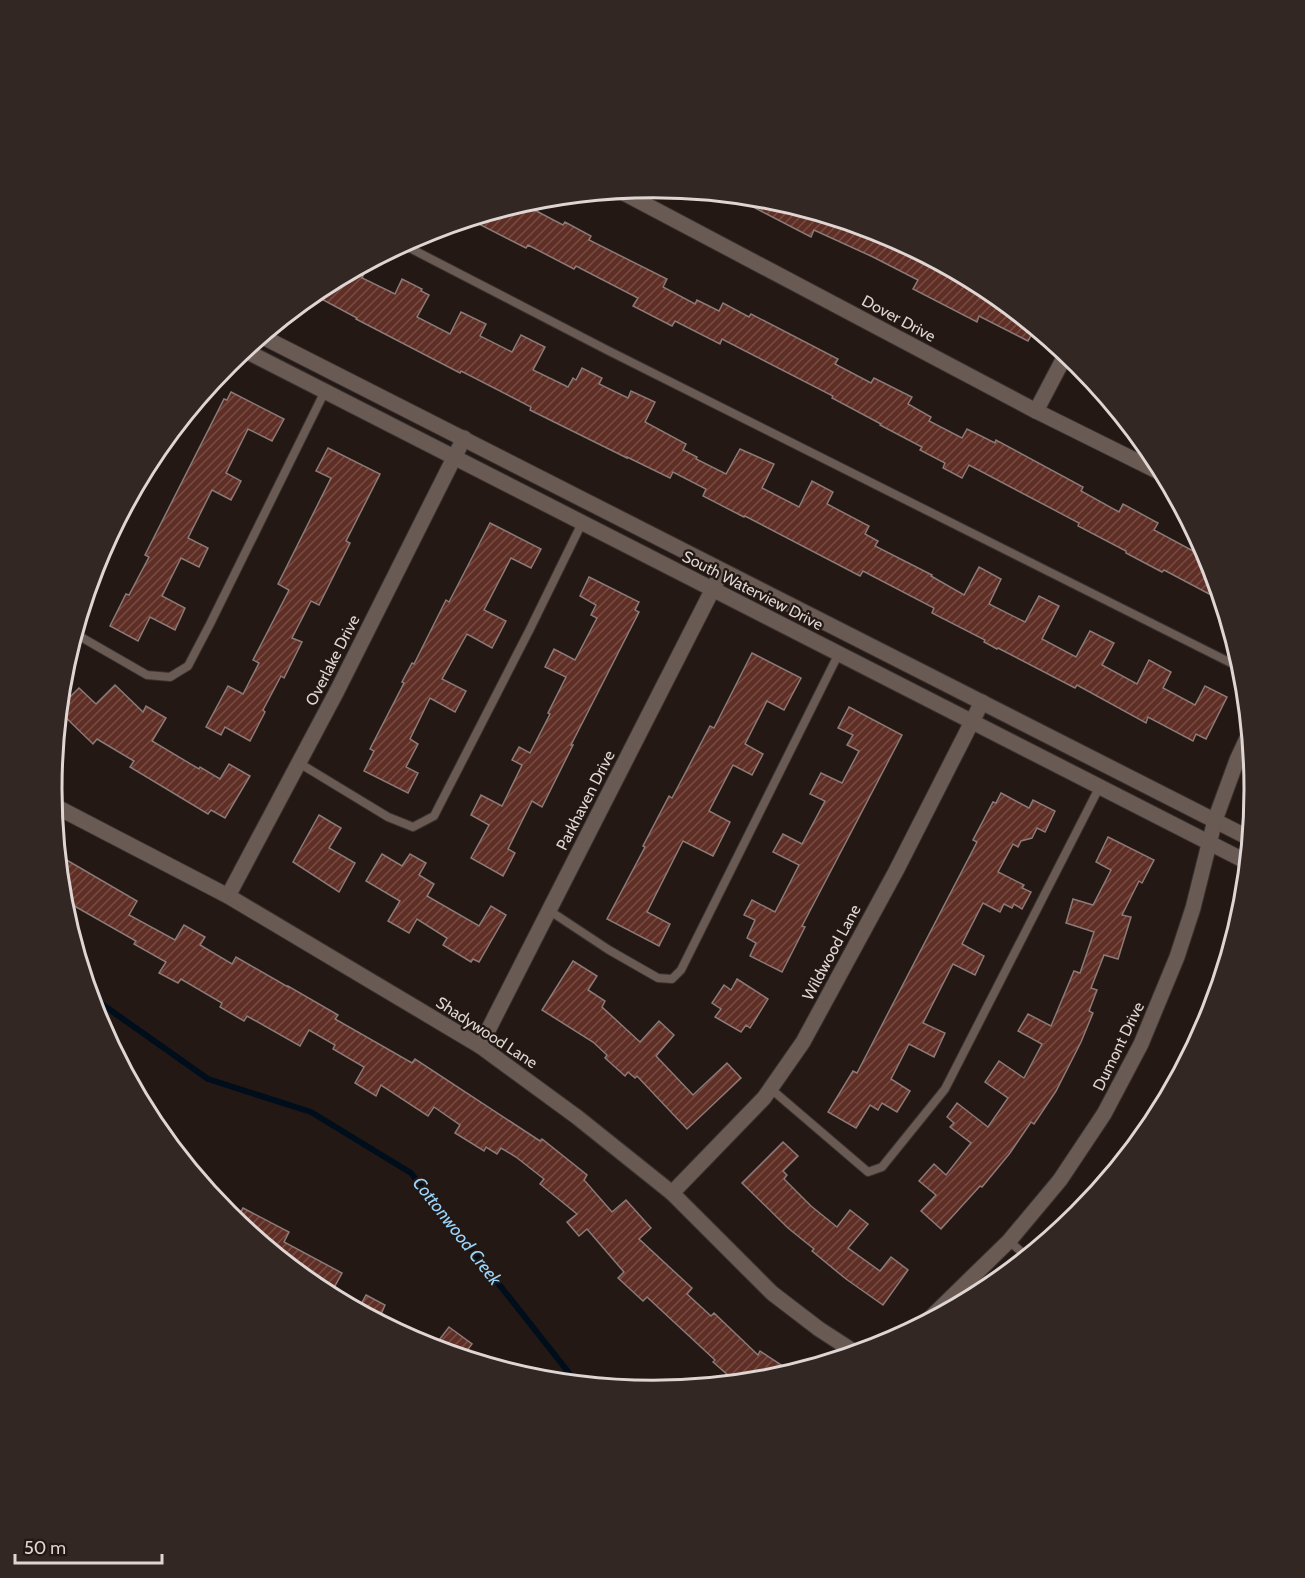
<svg xmlns="http://www.w3.org/2000/svg" width="1305" height="1578" font-family="Cabin,sans-serif">
	<style>
		.lines { fill: none; stroke-linecap: round; stroke-linejoin: round }
		.stream { stroke: #000e1c; stroke-width: 6 }
		.building { fill: url(#building-hatch); stroke: #8b7a77; stroke-width: 1.5 }
		.service-casing { stroke: #3a3230; stroke-width: 10 }
		.minor-casing { stroke: #3a3230; stroke-width: 17 }
		.tertiary-casing { stroke: #3a3230; stroke-width: 17 }
		.service { stroke: #695a54; stroke-width: 8 }
		.minor { stroke: #695a54; stroke-width: 15 }
		.tertiary { stroke: #695a54; stroke-width: 15 }
		.labels { text-anchor: middle; stroke-width: 4.5; stroke-linejoin: round; paint-order: stroke }
		.street-label { font-size: 16px; fill: #dfd6d3; stroke: #231813 }
		.water-label { font-size: 18px; font-style: italic; fill: #9ad5fc; stroke: #231813 }
		.rim { fill: none; stroke: #dfd6d3; stroke-width: 3 }
	</style>
	<defs>
		<pattern id="building-hatch" width="6" height="6" patternUnits="userSpaceOnUse" patternTransform="scale(1.5)"><rect width="6" height="6" fill="#5f2f26"/><path d="M-1 1l2-2M0 6l6-6M5 7l2-2" fill="none" stroke="#764c45"/></pattern>
	</defs>
	<rect width="100%" height="100%" fill="#231813"/>
	<g class="lines">
		<polyline class="stream" points="89,995 208,1079 311,1112 411,1173 577,1383"/>
	</g>
	<g class="building">
		<polygon points="734,196 770,199 883,233 987,289 1035,328 1028,341 979,316 977,322 913,289 918,280 873,257 814,230 811,237 734,197"/>
		<polygon points="521,203 563,225 565,222 591,236 589,240 667,279 663,287 695,304 697,300 719,311 723,303 749,317 751,314 838,359 835,364 871,383 874,378 912,397 908,404 931,417 929,421 962,438 967,429 995,443 996,440 1083,487 1081,491 1119,512 1123,504 1158,523 1154,530 1208,559 1216,584 1211,595 1164,570 1162,572 1126,553 1126,551 1078,526 1079,523 969,465 962,478 943,468 945,463 920,450 922,447 880,425 881,424 832,398 833,396 722,339 720,344 675,321 672,326 633,306 638,298 576,266 574,269 528,245 526,248 469,219"/>
		<polygon points="370,261 362,278 395,294 402,279 422,289 421,291 429,295 417,317 450,334 461,312 486,324 480,336 512,352 521,335 545,347 533,370 568,387 573,378 576,380 582,368 602,378 599,384 628,398 631,391 655,402 645,422 686,444 683,450 697,457 696,459 726,474 740,449 774,464 762,488 799,507 812,481 833,492 827,504 869,526 865,534 878,541 875,546 932,575 931,576 964,595 979,567 1001,579 989,604 1025,622 1039,596 1059,606 1042,639 1076,657 1090,631 1114,643 1102,665 1137,684 1149,660 1171,672 1163,688 1195,705 1205,686 1227,697 1206,739 1196,734 1193,741 1148,717 1146,723 1077,685 1075,688 998,648 997,649 984,642 985,640 932,613 934,608 863,571 860,576 745,516 744,517 703,496 706,489 673,472 670,478 627,457 627,458 530,410 531,407 461,371 460,373 356,319 357,318 312,294 319,289"/>
		<polygon points="231,392 284,419 272,441 248,429 226,473 241,481 231,500 212,490 188,538 208,548 199,567 181,558 162,596 185,608 175,630 150,617 138,641 110,626 126,594 129,595 149,557 145,555 224,399 227,400"/>
		<polygon points="328,448 380,474 346,541 350,543 319,605 311,601 292,638 302,642 284,678 281,676 263,710 265,712 250,741 225,727 221,735 206,727 228,686 243,694 259,663 253,660 289,590 278,584 331,478 316,471"/>
		<polygon points="490,523 541,549 531,568 511,558 484,610 506,621 492,648 467,634 442,679 466,691 455,712 430,698 410,739 418,744 406,767 418,773 408,793 364,771 374,751 370,749 404,683 402,682 412,663 414,664 446,600 449,602"/>
		<polygon points="589,577 639,602 635,610 639,612 571,745 573,745 542,807 532,801 508,849 515,853 503,876 471,858 489,825 471,815 481,795 502,806 522,765 512,760 519,747 530,753 550,714 548,713 566,677 545,667 554,649 575,660 597,618 591,615 596,605 580,596"/>
		<polygon points="752,653 801,678 784,710 767,701 745,744 763,754 752,775 733,765 709,811 730,822 713,856 683,841 647,912 670,924 659,946 607,919 645,847 643,846 669,796 672,798 710,726 714,728"/>
		<polygon points="115,685 143,712 146,706 166,718 152,741 199,769 200,767 220,779 229,764 250,776 225,818 211,810 208,814 130,767 134,761 97,739 93,744 59,711 59,708 79,688 96,704"/>
		<polygon points="849,707 902,735 802,926 805,927 782,972 750,956 756,943 747,938 755,920 744,915 752,900 775,912 799,865 773,852 783,834 802,844 825,801 810,794 821,773 842,783 859,751 847,745 853,735 838,728"/>
		<polygon points="1001,793 1029,808 1033,800 1055,811 1045,832 1037,828 1032,838 1021,841 1018,847 1013,844 998,872 1024,885 1022,888 1031,892 1022,909 1014,904 1012,908 1004,904 1000,912 983,903 962,944 984,956 975,975 953,964 923,1023 945,1033 934,1057 909,1044 891,1079 910,1091 897,1112 882,1103 878,1110 870,1105 856,1128 828,1112 853,1071 857,1073 977,842 973,840 993,802 996,803"/>
		<polygon points="319,815 341,828 329,848 355,863 339,892 293,862"/>
		<polygon points="1108,837 1154,860 1142,883 1139,881 1122,915 1131,917 1118,959 1104,955 1091,988 1097,990 1089,1011 1093,1013 1081,1042 1056,1091 1034,1124 1031,1122 1010,1153 982,1187 980,1186 941,1229 921,1211 936,1195 919,1181 934,1164 946,1175 971,1143 950,1127 954,1123 947,1117 957,1103 988,1127 1008,1098 985,1082 999,1061 1024,1078 1042,1044 1018,1031 1028,1014 1051,1026 1074,971 1080,973 1094,932 1066,923 1073,899 1093,905 1111,870 1096,862"/>
		<polygon points="382,854 402,866 410,854 426,863 419,875 434,884 427,896 479,926 491,906 506,915 479,962 473,959 471,962 443,945 447,938 417,919 409,933 388,921 400,901 366,881"/>
		<polygon points="58,855 137,901 129,915 175,940 184,925 205,937 200,945 232,964 236,957 288,987 288,986 338,1015 335,1019 412,1063 415,1059 540,1141 542,1139 587,1175 584,1180 612,1212 626,1200 651,1228 639,1239 692,1288 687,1294 711,1316 714,1313 758,1355 760,1351 792,1372 770,1379 736,1382 713,1362 715,1360 647,1297 643,1301 618,1278 624,1272 587,1229 579,1236 567,1222 577,1214 540,1184 544,1179 516,1157 501,1148 497,1154 486,1147 484,1151 455,1133 460,1125 434,1107 428,1116 381,1085 376,1096 355,1083 364,1067 333,1049 335,1045 309,1030 300,1046 247,1016 244,1021 220,1007 222,1003 181,979 178,983 159,973 166,962 134,944 136,941 62,899"/>
		<polygon points="573,961 597,976 588,990 605,1001 602,1007 640,1042 659,1021 674,1035 656,1056 693,1095 727,1063 741,1078 687,1129 637,1076 635,1078 628,1072 625,1076 605,1058 607,1055 593,1042 542,1010"/>
		<polygon points="737,979 768,999 750,1028 746,1025 741,1032 715,1017 721,1009 712,1003 724,985 731,990"/>
		<polygon points="783,1142 798,1156 783,1171 787,1175 784,1179 811,1206 837,1227 850,1210 868,1224 848,1248 880,1271 891,1257 908,1270 883,1305 846,1279 812,1251 814,1249 788,1228 742,1183"/>
		<polygon points="243,1208 289,1232 284,1242 342,1273 330,1295 318,1289 236,1221"/>
		<polygon points="366,1295 385,1305 378,1321 358,1310"/>
		<polygon points="449,1327 472,1344 462,1357 433,1348"/>
	</g>
	<g class="lines">
		<defs>
			<g id="service">
				<polyline points="402,244 607,350 1241,668"/>
				<polyline points="74,633 147,675 170,677 188,666 210,624 325,391"/>
				<polyline points="1237,760 1252,771"/>
				<polyline points="299,763 388,817 413,827 434,816 530,629 582,523"/>
				<polyline points="550,911 609,950 658,978 672,979 681,970 839,653"/>
				<polyline points="771,1089 868,1172 882,1167 945,1089 1100,786"/>
				<polyline points="1009,1241 1026,1256"/>
			</g>
			<g id="minor">
				<polyline points="620,191 1036,411 1163,474"/>
				<polyline points="1036,411 1066,354"/>
				<polyline points="53,805 228,896 480,1046 577,1117 672,1193 772,1293 819,1329 856,1353"/>
				<polyline points="228,896 337,691 464,438"/>
				<polyline points="480,1046 722,571"/>
				<polyline points="672,1193 764,1098 803,1042 896,871 982,702"/>
			</g>
			<g id="tertiary">
				<polyline points="261,336 1249,838"/>
				<polyline points="244,350 1247,862"/>
				<polyline points="927,1321 1009,1241 1060,1180 1104,1114 1141,1044 1177,957 1193,908 1215,820 1237,760 1249,734"/>
			</g>
		</defs>
		<use href="#service" class="service-casing"/>
		<use href="#minor" class="minor-casing"/>
		<use href="#tertiary" class="tertiary-casing"/>
		<use href="#service" class="service"/>
		<use href="#minor" class="minor"/>
		<use href="#tertiary" class="tertiary"/>
	</g>
	<g class="labels">
		<g class="street-label">
			<text transform="translate(899 318) rotate(28)" y="6">Dover Drive</text>
			<text transform="translate(753 590) rotate(27)" y="6">South Waterview Drive</text>
			<text transform="translate(332 660) rotate(-63)" y="6">Overlake Drive</text>
			<text transform="translate(585 800) rotate(-63)" y="6">Parkhaven Drive</text>
			<text transform="translate(831 952) rotate(-62)" y="6">Wildwood Lane</text>
			<text transform="translate(487 1032) rotate(33)" y="6">Shadywood Lane</text>
			<text transform="translate(1118 1046) rotate(-64)" y="6">Dumont Drive</text>
		</g>
		<g class="water-label">
			<text transform="translate(457 1231) rotate(52)" y="6">Cottonwood Creek</text>
		</g>
	</g>
	<path d="M0 0H1305V1578H0ZM62 789a591 591 0 1 1 1182 0a591 591 0 1 1-1182 0Z" fill="#322722" fill-rule="evenodd"/>
	<path class="rim" d="M62 789a591 591 0 1 1 1182 0a591 591 0 1 1-1182 0Z"/>
	<path d="M15 1554v9h147v-9" fill="none" stroke="#dfd6d3" stroke-width="3"/>
	<text x="24" y="1554" font-size="18" fill="#dfd6d3" stroke="#231813" stroke-width="4.5" paint-order="stroke">50 m</text>
</svg>
